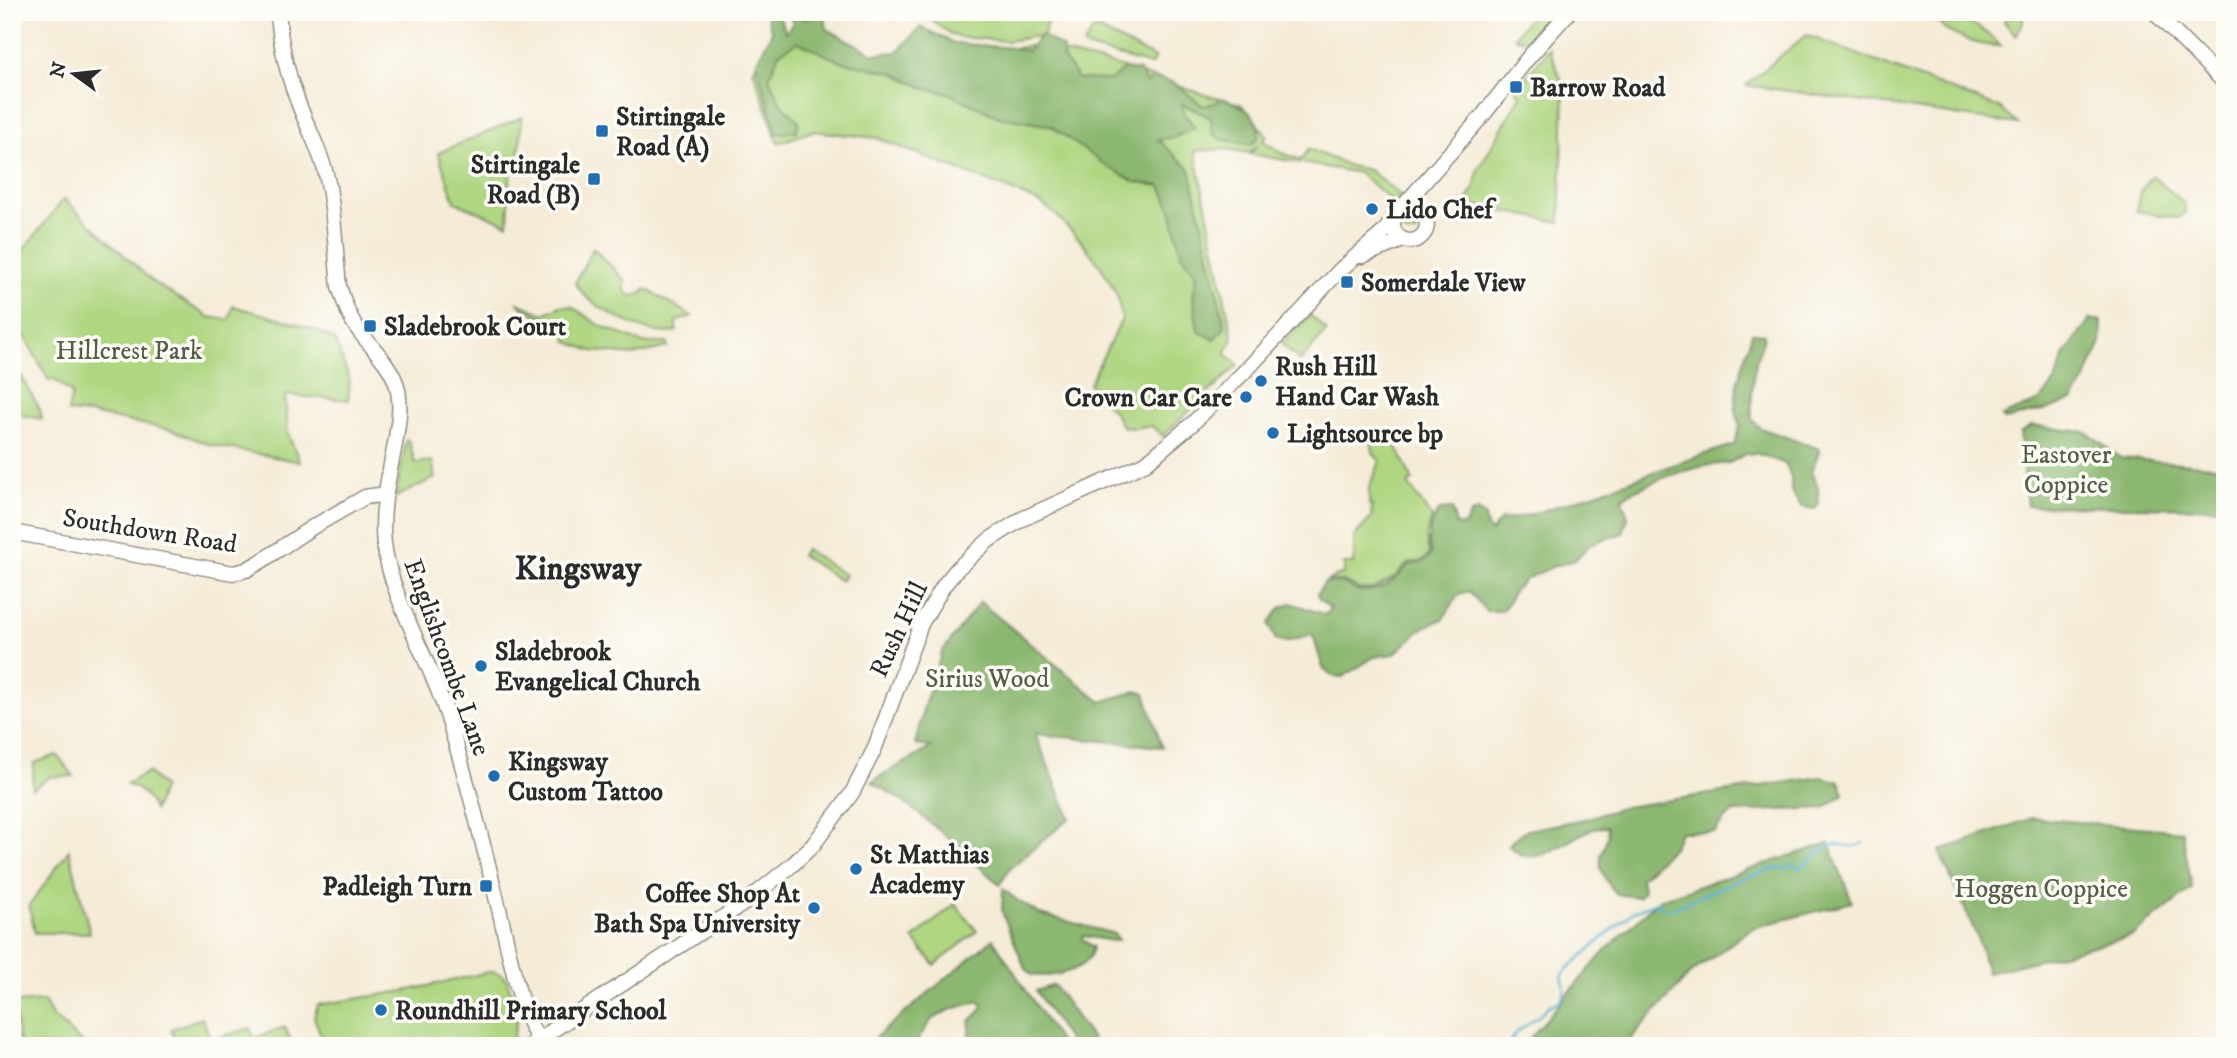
<svg xmlns="http://www.w3.org/2000/svg" width="2237" height="1058" font-family="'IM FELL DW Pica',serif">
	<style>
		.green { fill: #afd681; stroke: #6d8056; stroke-width: 2 }
		.forest { fill: #8bb76f; stroke: #5b714d; stroke-width: 2 }
		.lines { fill: none; stroke-linecap: round; stroke-linejoin: round }
		.stream { stroke: #52b0d1; stroke-width: 2.5 }
		.secondary-casing { stroke: #908c81; stroke-width: 17 }
		.secondary { stroke: #fff; stroke-width: 14 }
		.poi-dot { fill: #1f6fb2; stroke: #fdfcf7; stroke-width: 2.5 }
		.labels { text-anchor: middle; stroke-width: 7; stroke-linejoin: round; paint-order: stroke }
		.poi-label { font-size: 26px; font-weight: bold; fill: #2b2b2b; stroke: #fdfcf7; text-anchor: start }
		.park-label { font-size: 26px; fill: #535e45; stroke: #fdfcf7 }
		.street-label { font-size: 26px; fill: #2b2b2b; stroke: #fdfcf7 }
		.district-label { font-size: 33px; font-weight: bold; fill: #2b2b2b; stroke: #fdfcf7 }
	</style>
	<rect width="100%" height="100%" fill="#fdfcf7"/>
	<filter id="ink" filterUnits="userSpaceOnUse"><feTurbulence type="fractalNoise" baseFrequency=".0143" numOctaves="2"/><feDisplacementMap in="SourceGraphic" scale="14" xChannelSelector="R" yChannelSelector="G"/><feConvolveMatrix kernelMatrix="1 2 1 2 8 2 1 2 1" color-interpolation-filters="sRGB"/></filter>
	<filter id="wash" filterUnits="userSpaceOnUse"><feTurbulence type="fractalNoise" baseFrequency=".00686" numOctaves="4" result="noise"/><feDisplacementMap in="SourceGraphic" scale="28" xChannelSelector="R" yChannelSelector="G"/><feGaussianBlur stdDeviation="1.57" result="paint"/><feColorMatrix in="noise" values="0 0 0 0 0 0 0 0 0 0 0 0 0 0 0 0 0 1.4 0 .05"/><feComposite in="paint" operator="in"/></filter>
	<g filter="url(#wash)">
		<rect width="100%" height="100%" fill="#f5ecd7"/>
		<g class="green">
			<polygon points="926,12 1052,12 1047,20 1044,35 1007,41 959,37 952,35 925,15"/>
			<path d="M1534 12H1556C1545 25 1533 47 1514 37Z"/>
			<polygon points="2008,12 2023,13 2023,23 2016,35 2004,22"/>
			<path d="M1960 22C1979 23 1987 34 2001 46 1982 47 1952 37 1938 23Z"/>
			<polygon points="1098,29 1155,58 1151,65 1085,47 1084,45 1093,30"/>
			<polygon points="790,32 875,56 954,46 1005,50 1028,46 1042,48 1114,65 1209,96 1241,104 1267,136 1263,141 1282,153 1301,160 1309,149 1350,166 1369,170 1401,196 1395,204 1359,173 1250,154 1258,145 1249,153 1225,149 1195,151 1233,339 1225,353 1238,365 1163,436 1152,426 1131,428 1122,426 1114,412 1089,384 1122,319 1117,295 1103,270 1083,243 1055,214 1042,204 1018,193 877,138 813,131 778,143 753,69"/>
			<polygon points="1806,35 2000,108 2018,124 1746,85"/>
			<polygon points="1549,48 1561,79 1564,95 1560,222 1465,204 1474,189 1478,170 1521,95 1516,91"/>
			<polygon points="522,117 519,160 511,162 508,224 455,202 438,153"/>
			<polygon points="2152,176 2183,202 2185,207 2185,212 2178,218 2136,211 2140,192"/>
			<path d="M64 199 153 282 209 317 229 320 233 306C255 313 321 327 335 341L350 381 348 400 285 395 288 434 300 462 211 445 172 430 91 414 68 412 72 393 53 379 49 381 25 337 12 329V264Z"/>
			<circle cx="1411" cy="223" r="11"/>
			<path d="M593 248 626 281 624 289 630 296 641 294 646 289 692 316 675 322 677 331C654 339 609 315 590 300 584 296 580 289 575 283Z"/>
			<polygon points="518,303 544,314 560,306 571,306 601,326 643,343 667,343 668,347 633,355 592,351 568,342 563,329 521,307"/>
			<polygon points="1310,315 1327,331 1300,361 1282,344"/>
			<polygon points="21,376 40,410 42,419 12,413 19,377"/>
			<polygon points="1389,431 1413,481 1408,484 1432,518 1426,536 1429,554 1422,561 1407,564 1396,577 1373,589 1359,589 1343,582 1327,581 1344,573 1344,564 1354,564 1354,537 1371,518 1372,505 1369,505 1369,487 1380,462 1373,452 1371,438"/>
			<polygon points="406,440 409,441 415,463 432,461 435,478 396,497"/>
			<polygon points="805,549 845,575 841,581 801,555"/>
			<polygon points="57,755 74,776 50,777 32,789 34,763"/>
			<path d="M148 772 163 787 154 810C147 795 141 789 126 784Z"/>
			<polygon points="69,850 90,933 35,933 29,906"/>
			<polygon points="955,904 977,931 935,965 913,939"/>
			<polygon points="493,971 501,974 507,980 518,1015 511,1046 325,1046 314,1017 318,1005 410,990"/>
			<polygon points="44,1001 52,1016 86,1046 12,1046 12,1044 19,1043 14,1003"/>
			<polygon points="202,1018 211,1040 250,1028 256,1046 178,1046 171,1029"/>
			<polygon points="285,1027 293,1046 261,1046 257,1037"/>
		</g>
		<g class="forest">
			<path d="M765 12H777L786 32 793 23 790 12H798L803 19 810 17 809 12H824L827 29 874 54 897 52 921 27 954 43 1013 48 1027 51 1041 35 1063 48V58L1078 79 1111 80 1124 69 1140 71 1146 83 1154 78 1173 82 1203 106 1215 103 1223 98C1242 107 1259 112 1259 136L1251 145 1220 139 1212 132 1211 118 1182 104 1184 114 1195 127 1176 137 1158 140 1190 169 1225 327 1214 339 1198 331 1193 296 1197 275 1181 254 1171 209 1161 186 1135 182 1108 167 1051 126 999 117 948 93 924 88 894 73 839 61 798 42 779 53 769 78 781 103 799 121 797 131 777 134 756 63 772 32Z"/>
			<polygon points="2090,319 2102,321 2101,342 2087,376 2074,399 2059,406 2005,420 2002,416 2040,401 2055,382 2065,354"/>
			<path d="M1752 333 1764 334C1764 343 1758 352 1756 362 1751 382 1751 400 1752 420L1760 428 1820 449 1811 472 1818 488 1819 504 1815 509 1802 507 1791 491V477L1786 464 1756 453 1746 454 1729 463 1703 466 1665 477 1631 492 1622 499 1628 517 1623 533 1590 544 1575 560 1552 567 1526 579 1513 591 1508 603 1501 611H1486L1469 591 1459 594 1443 619 1424 627 1394 654 1374 657 1343 677 1332 676 1323 668 1313 635 1287 642 1276 641 1269 624 1280 608 1291 603 1326 615 1330 608 1319 599 1317 594 1325 582C1330 582 1337 581 1342 583 1347 584 1351 589 1356 590 1377 595 1397 581 1408 565L1423 562 1431 554C1426 537 1429 523 1440 510L1452 509 1456 525 1464 526 1471 514 1477 511 1485 516 1487 528 1491 532 1501 520C1524 518 1547 509 1569 502 1625 484 1678 461 1734 445L1740 425 1735 410 1737 384Z"/>
			<polygon points="2031,426 2086,432 2121,458 2225,467 2225,508 2027,506 2020,433"/>
			<path d="M980 602 1101 702 1136 691 1145 693 1162 747 1035 734 1070 818 1010 868 1000 885C959 849 920 809 872 782 890 768 912 761 931 747L915 745 924 706 942 652Z"/>
			<path d="M1821 777 1839 781 1844 794 1824 808 1734 812 1723 821 1715 832H1680L1674 846 1641 878 1643 892 1638 897 1616 894C1605 880 1596 868 1603 849 1606 841 1609 835 1607 827 1576 824 1538 880 1509 845L1516 837 1528 830 1584 819 1625 807Z"/>
			<polygon points="2032,818 2182,831 2192,888 2132,936 1987,973 1977,936 1939,851"/>
			<polygon points="1829,843 1852,902 1752,928 1691,973 1624,1046 1523,1046 1606,950 1660,899"/>
			<path d="M1003 889 1017 900 1040 914 1115 934 1118 940 1113 941 1083 936 1082 939 1093 947C1089 971 1054 978 1032 975L1025 968 1004 917 1002 911Z"/>
			<polygon points="993,939 1062,1046 968,1046 970,1021 982,1009 983,1005 978,1001 950,1010 931,1020 914,1046 865,1046"/>
			<polygon points="1054,985 1097,1046 1072,1046 1036,991"/>
		</g>
		<g class="lines">
			<path class="stream" d="M1506 1046 1517 1032 1540 1015 1548 1006 1560 1001 1564 995 1565 987 1562 977 1566 970 1633 912 1657 902 1665 909H1672L1735 881 1776 868H1788L1793 865 1800 868C1811 861 1820 847 1834 845 1846 843 1850 850 1863 843"/>
		</g>
	</g>
	<g filter="url(#ink)">
		<g class="lines">
			<defs>
				<g id="secondary">
					<path d="M278 12C280 43 287 74 298 102 307 127 321 151 327 178 335 213 335 250 339 286 343 299 347 313 355 325 368 345 390 362 397 386 402 404 398 426 395 444 389 476 380 511 384 544 392 602 431 661 448 718 468 782 484 847 500 913 510 955 517 1001 538 1040"/>
					<polyline points="2154,12 2225,83"/>
					<circle cx="1410" cy="224" r="17"/>
					<polyline points="1398,212 1484,114 1528,58 1569,12"/>
					<polyline points="1362,256 1403,240"/>
					<polyline points="12,532 233,573 246,570 260,562 311,528 365,497 386,494"/>
					<polyline points="529,1046 746,902 792,865 813,845 852,793 874,750 921,624 944,585 958,568 989,540 1022,519 1146,463 1167,445 1191,425 1252,364 1340,270 1384,232 1394,218"/>
				</g>
			</defs>
			<use href="#secondary" class="secondary-casing"/>
			<use href="#secondary" class="secondary"/>
		</g>
	</g>
	<g class="poi-dot">
		<rect x="1509" y="80" width="14" height="14" rx="3.5"/>
		<rect x="595" y="124" width="14" height="14" rx="3.5"/>
		<rect x="587" y="172" width="14" height="14" rx="3.5"/>
		<circle cx="1372" cy="209" r="7"/>
		<rect x="1340" y="275" width="14" height="14" rx="3.5"/>
		<rect x="363" y="319" width="14" height="14" rx="3.5"/>
		<circle cx="1261" cy="381" r="7"/>
		<circle cx="1246" cy="397" r="7"/>
		<circle cx="1273" cy="433" r="7"/>
		<circle cx="481" cy="666" r="7"/>
		<circle cx="494" cy="776" r="7"/>
		<circle cx="856" cy="869" r="7"/>
		<rect x="479" y="879" width="14" height="14" rx="3.5"/>
		<circle cx="814" cy="908" r="7"/>
		<circle cx="381" cy="1010" r="7"/>
	</g>
	<g class="labels">
		<g class="poi-label">
			<text x="1530" y="96">Barrow Road</text>
			<text x="616" y="125">Stirtingale<tspan x="616" dy="30">Road (A)</tspan></text>
			<text x="580" y="173" text-anchor="end">Stirtingale<tspan x="580" dy="30">Road (B)</tspan></text>
			<text x="1386" y="218">Lido Chef</text>
			<text x="1361" y="291">Somerdale View</text>
			<text x="384" y="335">Sladebrook Court</text>
			<text x="1275" y="375">Rush Hill<tspan x="1275" dy="30">Hand Car Wash</tspan></text>
			<text x="1232" y="406" text-anchor="end">Crown Car Care</text>
			<text x="1287" y="442">Lightsource bp</text>
			<text x="495" y="660">Sladebrook<tspan x="495" dy="30">Evangelical Church</tspan></text>
			<text x="508" y="770">Kingsway<tspan x="508" dy="30">Custom Tattoo</tspan></text>
			<text x="870" y="863">St Matthias<tspan x="870" dy="30">Academy</tspan></text>
			<text x="472" y="895" text-anchor="end">Padleigh Turn</text>
			<text x="800" y="902" text-anchor="end">Coffee Shop At<tspan x="800" dy="30">Bath Spa University</tspan></text>
			<text x="395" y="1019">Roundhill Primary School</text>
		</g>
		<g class="park-label">
			<text x="129" y="359">Hillcrest Park</text>
			<text x="2066" y="463">Eastover<tspan x="2066" dy="30">Coppice</tspan></text>
			<text x="987" y="687">Sirius Wood</text>
			<text x="2041" y="897">Hoggen Coppice</text>
		</g>
		<g class="street-label">
			<text transform="translate(150 530) rotate(9)" y="9">Southdown Road</text>
			<text transform="translate(898 629) rotate(-65)" y="9">Rush Hill</text>
			<text transform="translate(448 657) rotate(70)" y="9">Englishcombe Lane</text>
		</g>
		<g class="district-label">
			<text x="578" y="579">Kingsway</text>
		</g>
	</g>
	<rect width="2237" height="1058" fill="none" stroke="#fdfcf7" stroke-width="42"/>
	<g transform="translate(74 74) rotate(285)" stroke="#fdfcf7" stroke-width="5" paint-order="stroke">
	<path d="M0-5L12 26L0 18L-12 26Z" fill="#2b2b2b"/>
	<text y="-10" font-size="19" font-weight="bold" text-anchor="middle" fill="#2b2b2b">N</text>
	</g>
</svg>
